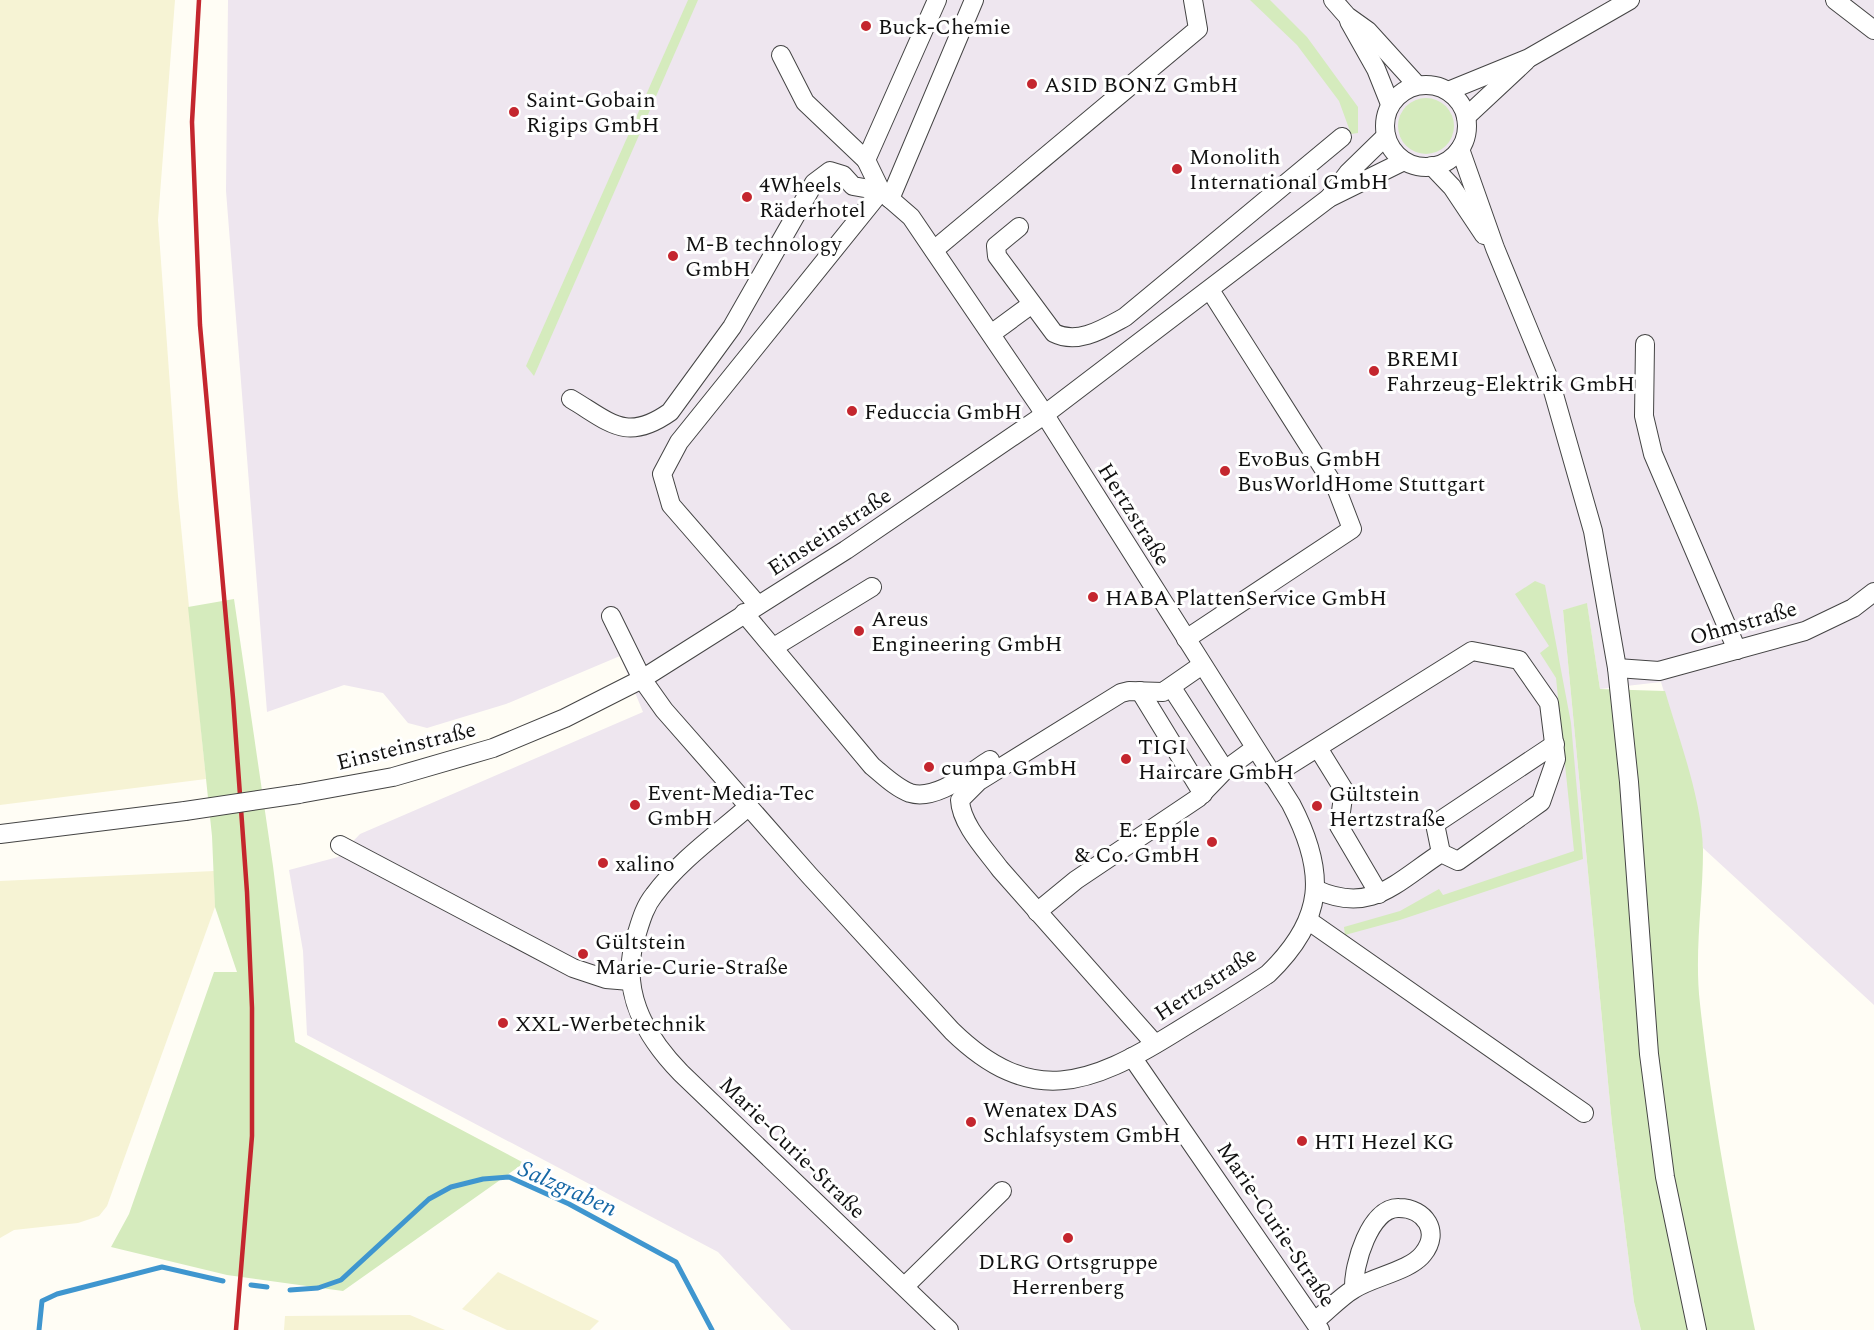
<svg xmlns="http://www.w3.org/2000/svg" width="1874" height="1330" font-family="Spectral,serif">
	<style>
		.industrial { fill: #eee6ef }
		.farmland { fill: #f6f3d4 }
		.green { fill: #d5ebbd }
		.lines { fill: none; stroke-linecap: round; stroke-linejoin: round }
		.stream { stroke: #3f96cf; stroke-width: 5 }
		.minor-casing { stroke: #444; stroke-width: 20 }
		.minor { stroke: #fff; stroke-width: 18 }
		.rail { stroke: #c4262e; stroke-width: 4.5 }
		.minor-bridge-casing { stroke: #444; stroke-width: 20; stroke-linecap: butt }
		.minor-bridge { stroke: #fff; stroke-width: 18 }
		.poi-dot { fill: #c4262e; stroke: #fff; stroke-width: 2 }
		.labels { text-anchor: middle; stroke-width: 6; stroke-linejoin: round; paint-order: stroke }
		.poi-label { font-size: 22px; fill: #111; stroke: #fff; text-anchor: start }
		.street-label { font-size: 22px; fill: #111; stroke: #fff }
		.water-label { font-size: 24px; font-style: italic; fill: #1768a6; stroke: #fff }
	</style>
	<rect width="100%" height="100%" fill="#fffdf5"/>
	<polygon class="industrial" points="228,0 1874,0 1874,1005 1703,848 1692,784 1661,682 1600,689 1587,604 1563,610 1612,1124 1634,1302 1641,1330 791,1330 718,1252 307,1035 303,951 289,870 338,857 360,834 643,712 620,656 506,704 427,728 408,723 383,693 344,685 267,712 226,191"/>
	<g class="farmland">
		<polygon points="0,0 175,0 158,220 178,496 206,779 0,805"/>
		<polygon points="214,871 215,907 107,1206 99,1216 78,1223 14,1230 0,1238 0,881"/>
		<polygon points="498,1272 599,1321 590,1330 507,1330 462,1309"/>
		<polygon points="410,1315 445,1330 284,1330 285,1316"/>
	</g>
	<g class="green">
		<polygon points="688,0 698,0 534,376 526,366"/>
		<polygon points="1250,0 1270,0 1307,37 1358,107 1358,133 1351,134 1339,101 1297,45"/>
		<circle cx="1426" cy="126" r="28"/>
		<polygon points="1535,581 1545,585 1571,723 1583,859 1400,920 1345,935 1344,927 1400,911 1439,889 1443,895 1574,851 1556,678 1540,653 1549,646 1515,594"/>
		<polygon points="234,599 273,866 295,1042 524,1163 343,1291 227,1275 111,1247 129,1214 214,972 237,972 215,907 212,836 188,607"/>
		<path d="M1587 603 1600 689 1665 691C1679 739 1702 800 1703 850 1703 901 1694 952 1700 1004 1712 1114 1732 1222 1755 1330H1641L1634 1302 1612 1124 1563 610Z"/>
	</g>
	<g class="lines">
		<g class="stream">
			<polyline points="251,1285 267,1287"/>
			<polyline points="290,1290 318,1288 341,1280 429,1199 451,1187 483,1179 509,1177 569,1204 676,1262 712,1330"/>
			<polyline points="39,1330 42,1301 57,1294 162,1267 223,1281"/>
		</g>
		<defs>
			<g id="minor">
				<polyline points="1333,0 1347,16 1368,31 1417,85"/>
				<polyline points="1835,0 1874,30"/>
				<polyline points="1349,21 1376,69 1390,104"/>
				<polyline points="781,55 805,102 866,160"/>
				<circle cx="1426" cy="126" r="41"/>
				<polyline points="1448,91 1529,58 1630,0"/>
				<polyline points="1466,117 1526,61"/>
				<polyline points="1460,149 1495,248 1551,384 1593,531 1617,668 1629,782 1649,1054 1665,1177 1697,1330"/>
				<polyline points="1432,166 1452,187 1484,235"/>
				<polyline points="1329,198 1348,173 1386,136"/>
				<polyline points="890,199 974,0"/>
				<path d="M1019 227 996 246 997 256 1054 333C1078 345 1103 329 1125 317L1342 137"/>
				<polyline points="934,250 1198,29 1193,0"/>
				<polyline points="991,334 1032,304"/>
				<polyline points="1645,344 1644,416 1653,454 1737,650"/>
				<path d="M571 399C610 422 626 443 670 412L732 327 814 183 830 171 843 175 853 186 881 191"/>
				<polyline points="758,605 671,505 662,474 679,442 881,191"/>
				<path d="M744 613 872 766C883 775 896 788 910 793 936 801 969 773 990 760"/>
				<path d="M611 616 642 679 664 710 809 875 952 1031C1031 1108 1090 1085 1174 1033 1206 1013 1237 995 1268 974 1325 919 1327 873 1291 804L1038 404 911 217 881 191 866 160 937 0"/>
				<polyline points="1186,639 1352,529 1337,490 1210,290"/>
				<polyline points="774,647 872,587"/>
				<polyline points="1617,668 1659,671 1805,631 1853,608 1874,592"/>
				<polyline points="1172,688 1225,770"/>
				<polyline points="1140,691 1203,794"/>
				<polyline points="1318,748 1344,790 1339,826 1379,894"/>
				<path d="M1272 776 1472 651 1519 660 1549 703 1556 759 1541 802 1458 861 1441 853C1395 883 1371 915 1315 889"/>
				<polyline points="299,794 393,777 493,748 565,718 642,679 846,550 1044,415 1329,198 1404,161"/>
				<path d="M748 807C716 835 679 861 654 895 645 906 641 920 637 933 618 988 643 1034 681 1073L949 1330"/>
				<polyline points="0,834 185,811"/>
				<polyline points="340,845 573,968 606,979 630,981"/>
				<polyline points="1441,853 1435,824 1555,744"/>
				<polyline points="1037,912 1076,880 1198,798 1225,770 1255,748"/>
				<polyline points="1309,921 1584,1113"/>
				<path d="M1155 1044 1000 869C986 850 961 824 960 800L979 781 1121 693 1129 691 1163 692 1202 665"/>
				<polyline points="1132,1057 1320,1330"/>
				<polyline points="905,1286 1002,1191"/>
				<path d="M1315 1321C1328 1311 1340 1297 1354 1289 1372 1277 1410 1271 1423 1254 1441 1232 1425 1208 1399 1208 1370 1207 1353 1265 1354 1289"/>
			</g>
		</defs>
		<use href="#minor" class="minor-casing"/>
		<use href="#minor" class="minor"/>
		<polyline class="rail" points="199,0 192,122 200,325 233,698 247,892 252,1008 252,1136 236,1330"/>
		<defs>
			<polyline id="minor-bridge" points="185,811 299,794"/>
		</defs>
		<use href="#minor-bridge" class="minor-bridge-casing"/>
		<use href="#minor-bridge" class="minor-bridge"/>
	</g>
	<g class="poi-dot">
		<circle cx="866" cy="26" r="6"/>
		<circle cx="1032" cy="84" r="6"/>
		<circle cx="514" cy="112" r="6"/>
		<circle cx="1177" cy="169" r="6"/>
		<circle cx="747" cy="197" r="6"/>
		<circle cx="673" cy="256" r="6"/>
		<circle cx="1374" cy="371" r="6"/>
		<circle cx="852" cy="411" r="6"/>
		<circle cx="1225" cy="471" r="6"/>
		<circle cx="1093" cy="597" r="6"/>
		<circle cx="859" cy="631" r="6"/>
		<circle cx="1126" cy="759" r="6"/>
		<circle cx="929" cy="767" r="6"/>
		<circle cx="635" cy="805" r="6"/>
		<circle cx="1317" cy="806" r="6"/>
		<circle cx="1212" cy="842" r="6"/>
		<circle cx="603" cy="863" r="6"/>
		<circle cx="583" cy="954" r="6"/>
		<circle cx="503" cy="1023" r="6"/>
		<circle cx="971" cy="1122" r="6"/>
		<circle cx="1302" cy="1141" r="6"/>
		<circle cx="1068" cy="1238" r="6"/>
	</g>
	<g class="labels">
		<g class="poi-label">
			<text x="878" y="34">Buck-Chemie</text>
			<text x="1044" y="92">ASID BONZ GmbH</text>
			<text x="526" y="107">Saint-Gobain<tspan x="526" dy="25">Rigips GmbH</tspan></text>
			<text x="1189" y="164">Monolith<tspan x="1189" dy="25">International GmbH</tspan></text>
			<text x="759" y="192">4Wheels<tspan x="759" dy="25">Räderhotel</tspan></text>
			<text x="685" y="251">M-B technology<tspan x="685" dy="25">GmbH</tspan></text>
			<text x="1386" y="366">BREMI<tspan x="1386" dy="25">Fahrzeug-Elektrik GmbH</tspan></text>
			<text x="864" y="419">Feduccia GmbH</text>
			<text x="1237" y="466">EvoBus GmbH<tspan x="1237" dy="25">BusWorldHome Stuttgart</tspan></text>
			<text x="1105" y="605">HABA PlattenService GmbH</text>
			<text x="871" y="626">Areus<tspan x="871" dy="25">Engineering GmbH</tspan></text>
			<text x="1138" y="754">TIGI<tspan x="1138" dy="25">Haircare GmbH</tspan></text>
			<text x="941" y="775">cumpa GmbH</text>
			<text x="647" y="800">Event-Media-Tec<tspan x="647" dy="25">GmbH</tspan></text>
			<text x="1329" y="801">Gültstein<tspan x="1329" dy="25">Hertzstraße</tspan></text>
			<text x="1200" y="837" text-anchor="end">E. Epple<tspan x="1200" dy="25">&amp; Co. GmbH</tspan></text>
			<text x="615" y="871">xalino</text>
			<text x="595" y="949">Gültstein<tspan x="595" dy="25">Marie-Curie-Straße</tspan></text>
			<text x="515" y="1031">XXL-Werbetechnik</text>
			<text x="983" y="1117">Wenatex DAS<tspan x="983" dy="25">Schlafsystem GmbH</tspan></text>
			<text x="1314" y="1149">HTI Hezel KG</text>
			<text x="1068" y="1269" text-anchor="middle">DLRG Ortsgruppe<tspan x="1068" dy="25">Herrenberg</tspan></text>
		</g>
		<g class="street-label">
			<text transform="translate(1135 514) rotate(58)" y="8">Hertzstraße</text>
			<text transform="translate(829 531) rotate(-33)" y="8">Einsteinstraße</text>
			<text transform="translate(1743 622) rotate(-16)" y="8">Ohmstraße</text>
			<text transform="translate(406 745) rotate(-14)" y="8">Einsteinstraße</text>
			<text transform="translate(1205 983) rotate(-33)" y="8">Hertzstraße</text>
			<text transform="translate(793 1147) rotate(44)" y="8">Marie-Curie-Straße</text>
			<text transform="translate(1277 1224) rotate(56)" y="8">Marie-Curie-Straße</text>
		</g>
		<g class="water-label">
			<text transform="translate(568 1188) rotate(24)" y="8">Salzgraben</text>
		</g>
	</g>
</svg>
